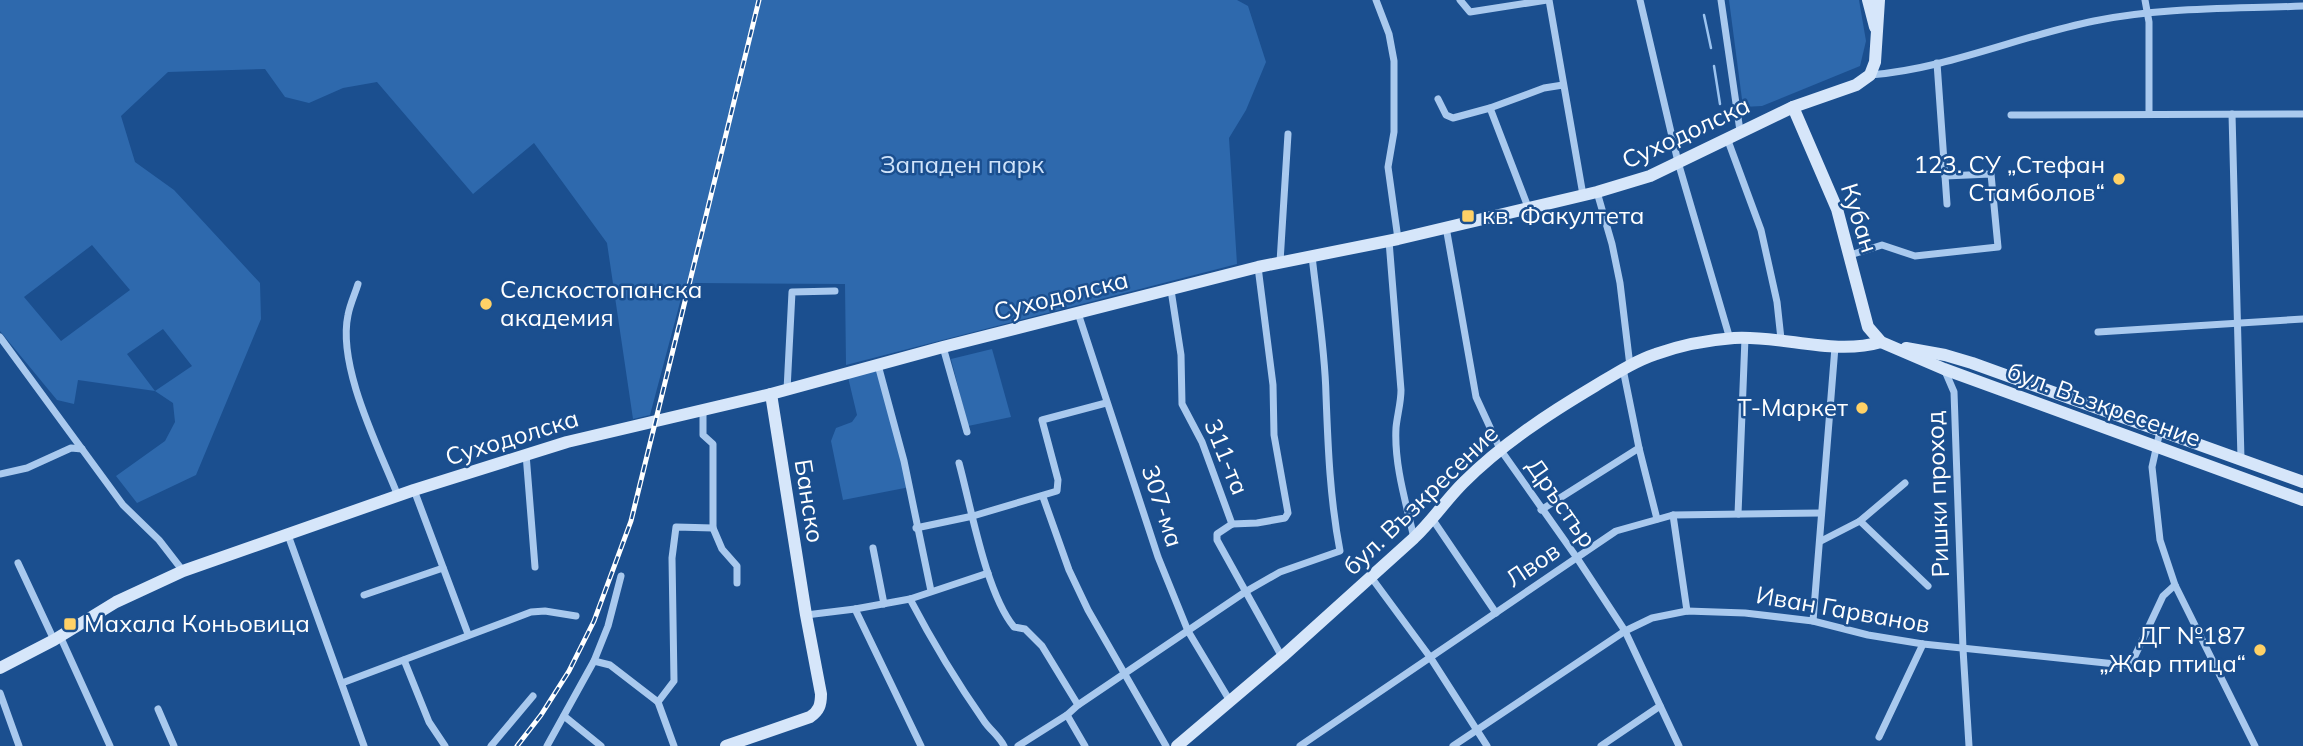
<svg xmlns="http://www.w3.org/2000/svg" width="2303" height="746" font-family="Mulish,sans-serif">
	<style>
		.green { fill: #2e69ad; fill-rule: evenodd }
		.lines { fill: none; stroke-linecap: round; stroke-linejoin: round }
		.stream { stroke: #9cc4f0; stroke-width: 2.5 }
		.street { stroke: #a9c9ee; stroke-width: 7 }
		.secondary { stroke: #d6e6fa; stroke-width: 12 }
		.rail-casing { stroke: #fff; stroke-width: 5 }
		.rail { stroke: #1b4f8f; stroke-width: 2.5; stroke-dasharray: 8; stroke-linecap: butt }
		.poi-dot { fill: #ffd166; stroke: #1b4f8f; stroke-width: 2.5 }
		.labels { text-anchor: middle; stroke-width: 5; stroke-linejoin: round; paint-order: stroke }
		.street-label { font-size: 24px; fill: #fff; stroke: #1b4f8f }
		.park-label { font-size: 24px; fill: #cfe3fa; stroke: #1b4f8f }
		.poi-label { font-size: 24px; fill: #fff; stroke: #1b4f8f; text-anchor: end }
	</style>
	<rect width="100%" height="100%" fill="#1b4f8f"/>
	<g class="green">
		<path d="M0 0H1237L1248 6 1266 62 1246 110 1229 138 1237 264 846 365 845 284 695 283 693 290 683 291 650 415 633 419 607 243 534 143 473 194 377 82 343 88 309 103 285 97 265 69 168 72 121 116 135 162 174 190 260 283 261 319 196 475 137 503 116 476 165 441 175 422 173 403 155 391 78 380 74 404 57 400 0 331ZM92 245 130 290 61 341 24 297ZM163 329 192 366 155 391 127 354Z"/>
		<polygon points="1729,0 1859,0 1866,41 1860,66 1762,106 1743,107"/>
		<polygon points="992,349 1011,417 968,426 951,359"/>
		<polygon points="878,365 910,487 843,500 831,441 836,428 852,422 857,415 847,373"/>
	</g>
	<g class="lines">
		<g class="stream">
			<polyline points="1704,15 1711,48"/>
			<polyline points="1714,66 1720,104"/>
		</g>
		<g class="street">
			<polyline points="1376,0 1389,34 1394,61 1394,132 1388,167 1398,239"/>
			<polyline points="1460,0 1470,12 1547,0"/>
			<polyline points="1549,0 1583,195"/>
			<polyline points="1640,0 1678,162 1730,339"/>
			<polyline points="1721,0 1740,131"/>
			<polyline points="2145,0 2149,22 2149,114"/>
			<polyline points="1937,63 1947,204"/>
			<path d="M1870 75C1947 69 2019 36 2094 21 2163 7 2233 9 2303 6"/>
			<polyline points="1438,99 1446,115 1453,118 1490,108 1544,88 1563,85"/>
			<polyline points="1490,108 1528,207"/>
			<polyline points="2232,114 2241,459"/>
			<polyline points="2011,115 2303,114"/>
			<polyline points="1727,138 1761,230 1777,302 1781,339"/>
			<polyline points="1597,192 1612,244 1620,283 1630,366"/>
			<polyline points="1446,227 1476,397 1500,449 1577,558 1625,631 1679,746"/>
			<path d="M1389 241 1401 390C1401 403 1397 416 1396 428 1394 464 1406 503 1414 538"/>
			<polyline points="1850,255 1882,245 1915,256 1998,247 1991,174 1945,176"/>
			<polyline points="1280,262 1288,134"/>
			<path d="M358 284C355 294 350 304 348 315 337 367 379 448 398 496"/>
			<polyline points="1171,290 1181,355 1182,404 1202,442 1232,524"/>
			<polyline points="1078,313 1158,557 1188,631 1230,701"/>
			<polyline points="2098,332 2303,319"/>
			<polyline points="0,337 123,505 159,540 183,571"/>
			<polyline points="943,347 967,432"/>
			<polyline points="878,365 904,461 931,591"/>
			<polyline points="1623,369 1639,448 1657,519"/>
			<polyline points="1945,371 1954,392 1963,649 1969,746"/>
			<polyline points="787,390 792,292 835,291"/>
			<polyline points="703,410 703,435 713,444 713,528 722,549 737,566 737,583"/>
			<polyline points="2160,431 2152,467 2160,540 2175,585 2255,746"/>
			<polyline points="526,454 535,567"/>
			<path d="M959 463C971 507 986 593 1014 627L1025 629 1042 646 1078 705"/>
			<polyline points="0,474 27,468 71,448 82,449"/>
			<polyline points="414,490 468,634"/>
			<polyline points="1043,497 1069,570 1088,610 1166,746"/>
			<polyline points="1541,510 1639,448"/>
			<polyline points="1738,514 1745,338"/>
			<polyline points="1673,515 1687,611"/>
			<polyline points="1433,520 1496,613"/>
			<polyline points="1860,521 1905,483"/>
			<polyline points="1232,524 1257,523 1285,518 1288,513 1274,435 1273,385 1258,267"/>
			<polyline points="1232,524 1217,534 1217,540 1282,657"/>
			<polyline points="916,528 973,516 1057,491 1058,480 1042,420 1106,403"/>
			<polyline points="288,535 364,746"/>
			<polyline points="1821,541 1860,521 1928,586"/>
			<polyline points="873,548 884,604"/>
			<polyline points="18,563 54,640"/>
			<polyline points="1371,577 1430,657 1487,746"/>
			<polyline points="364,595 443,568"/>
			<path d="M910 599C932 641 956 681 984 721 990 730 999 736 1004 746"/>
			<polyline points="855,609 921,746"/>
			<polyline points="806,615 855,609 910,599 988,573"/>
			<polyline points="1813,621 1835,347"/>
			<polyline points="60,636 110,746"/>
			<polyline points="404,660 429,722 445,746"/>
			<polyline points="594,661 610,665 658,702 674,746"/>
			<polyline points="342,683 531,612 545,611 576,616"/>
			<polyline points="0,693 19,746"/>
			<polyline points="658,702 674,681 672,558 676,527 713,528"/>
			<polyline points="158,709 174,746"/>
			<polyline points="1067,715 1085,746"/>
			<polyline points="564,716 601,746"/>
			<polyline points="1879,737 1923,644"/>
			<polyline points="491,746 533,696"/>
			<polyline points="547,746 594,661 608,626 621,576"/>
			<path d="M1018 746 1067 715 1078 705 1245 592 1280 572 1340 551C1330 499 1328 448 1326 395 1325 349 1317 302 1312 256"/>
			<polyline points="1300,746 1616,531 1673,515 1821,513"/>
			<polyline points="1453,746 1625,631 1652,618 1687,611 1745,613 1813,621 1868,635 1923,644 2125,665 2133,660 2163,596 2175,585"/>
			<polyline points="1601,746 1660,706"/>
		</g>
		<g class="secondary">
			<polyline points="1868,0 1875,27"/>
			<polyline points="1793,107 1837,209 1868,327 1881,342 1944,369 2303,500"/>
			<polyline points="1906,348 1945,355 1972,363 2303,482"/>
			<polyline points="0,668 54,640 116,602 183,571 414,490 567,442 771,394 943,347 1258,267 1398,239 1597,192 1650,176 1793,107 1856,85 1870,75 1875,62 1879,0"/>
			<path d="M726 746 810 717C819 711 821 705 821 694L806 615 771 394"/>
			<path d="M1177 746 1282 657 1414 538C1432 521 1446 500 1463 483 1502 444 1548 414 1595 386 1615 374 1635 361 1656 354 1681 345 1708 340 1734 338 1783 335 1834 356 1881 342"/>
		</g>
		<defs>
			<polyline id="rail" points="517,746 541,715 569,671 594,621 631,521 759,0"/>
		</defs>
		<use href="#rail" class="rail-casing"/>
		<use href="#rail" class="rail"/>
	</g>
	<g class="poi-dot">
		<circle cx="2119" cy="179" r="7"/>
		<rect x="1461" y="209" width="14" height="14" rx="3.5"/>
		<circle cx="486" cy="304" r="7"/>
		<circle cx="1862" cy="408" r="7"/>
		<rect x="63" y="617" width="14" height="14" rx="3.5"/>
		<circle cx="2260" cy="650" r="7"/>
	</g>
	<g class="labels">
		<g class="street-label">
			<text transform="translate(1686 133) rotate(-25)" y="8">Суходолска</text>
			<text transform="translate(1859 218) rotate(72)" y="8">Кубан</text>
			<text transform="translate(1061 296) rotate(-14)" y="8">Суходолска</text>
			<text transform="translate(2104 405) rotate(20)" y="8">бул. Възкресение</text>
			<text transform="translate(512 438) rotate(-17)" y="8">Суходолска</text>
			<text transform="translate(1226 457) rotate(68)" y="8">311-та</text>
			<text transform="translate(1938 494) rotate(-92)" y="8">Ришки проход</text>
			<text transform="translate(1421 500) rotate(-44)" y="8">бул. Възкресение</text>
			<text transform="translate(809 501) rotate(81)" y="8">Банско</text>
			<text transform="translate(1561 503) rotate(55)" y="8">Дръстър</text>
			<text transform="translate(1162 506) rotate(72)" y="8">307-ма</text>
			<text transform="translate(1533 565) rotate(-34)" y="8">Лвов</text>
			<text transform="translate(1843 610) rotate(10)" y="8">Иван Гарванов</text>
		</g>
		<g class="park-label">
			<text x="962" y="173">Западен парк</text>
		</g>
		<g class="poi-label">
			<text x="2105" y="173">123. СУ „Стефан<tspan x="2105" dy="28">Стамболов“</tspan></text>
			<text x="1482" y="224" text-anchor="start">кв. Факултета</text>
			<text x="500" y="298" text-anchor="start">Селскостопанска<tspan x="500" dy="28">академия</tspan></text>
			<text x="1848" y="416">Т-Маркет</text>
			<text x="84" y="632" text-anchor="start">Махала Коньовица</text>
			<text x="2246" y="644">ДГ №187<tspan x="2246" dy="28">„Жар птица“</tspan></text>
		</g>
	</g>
</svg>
